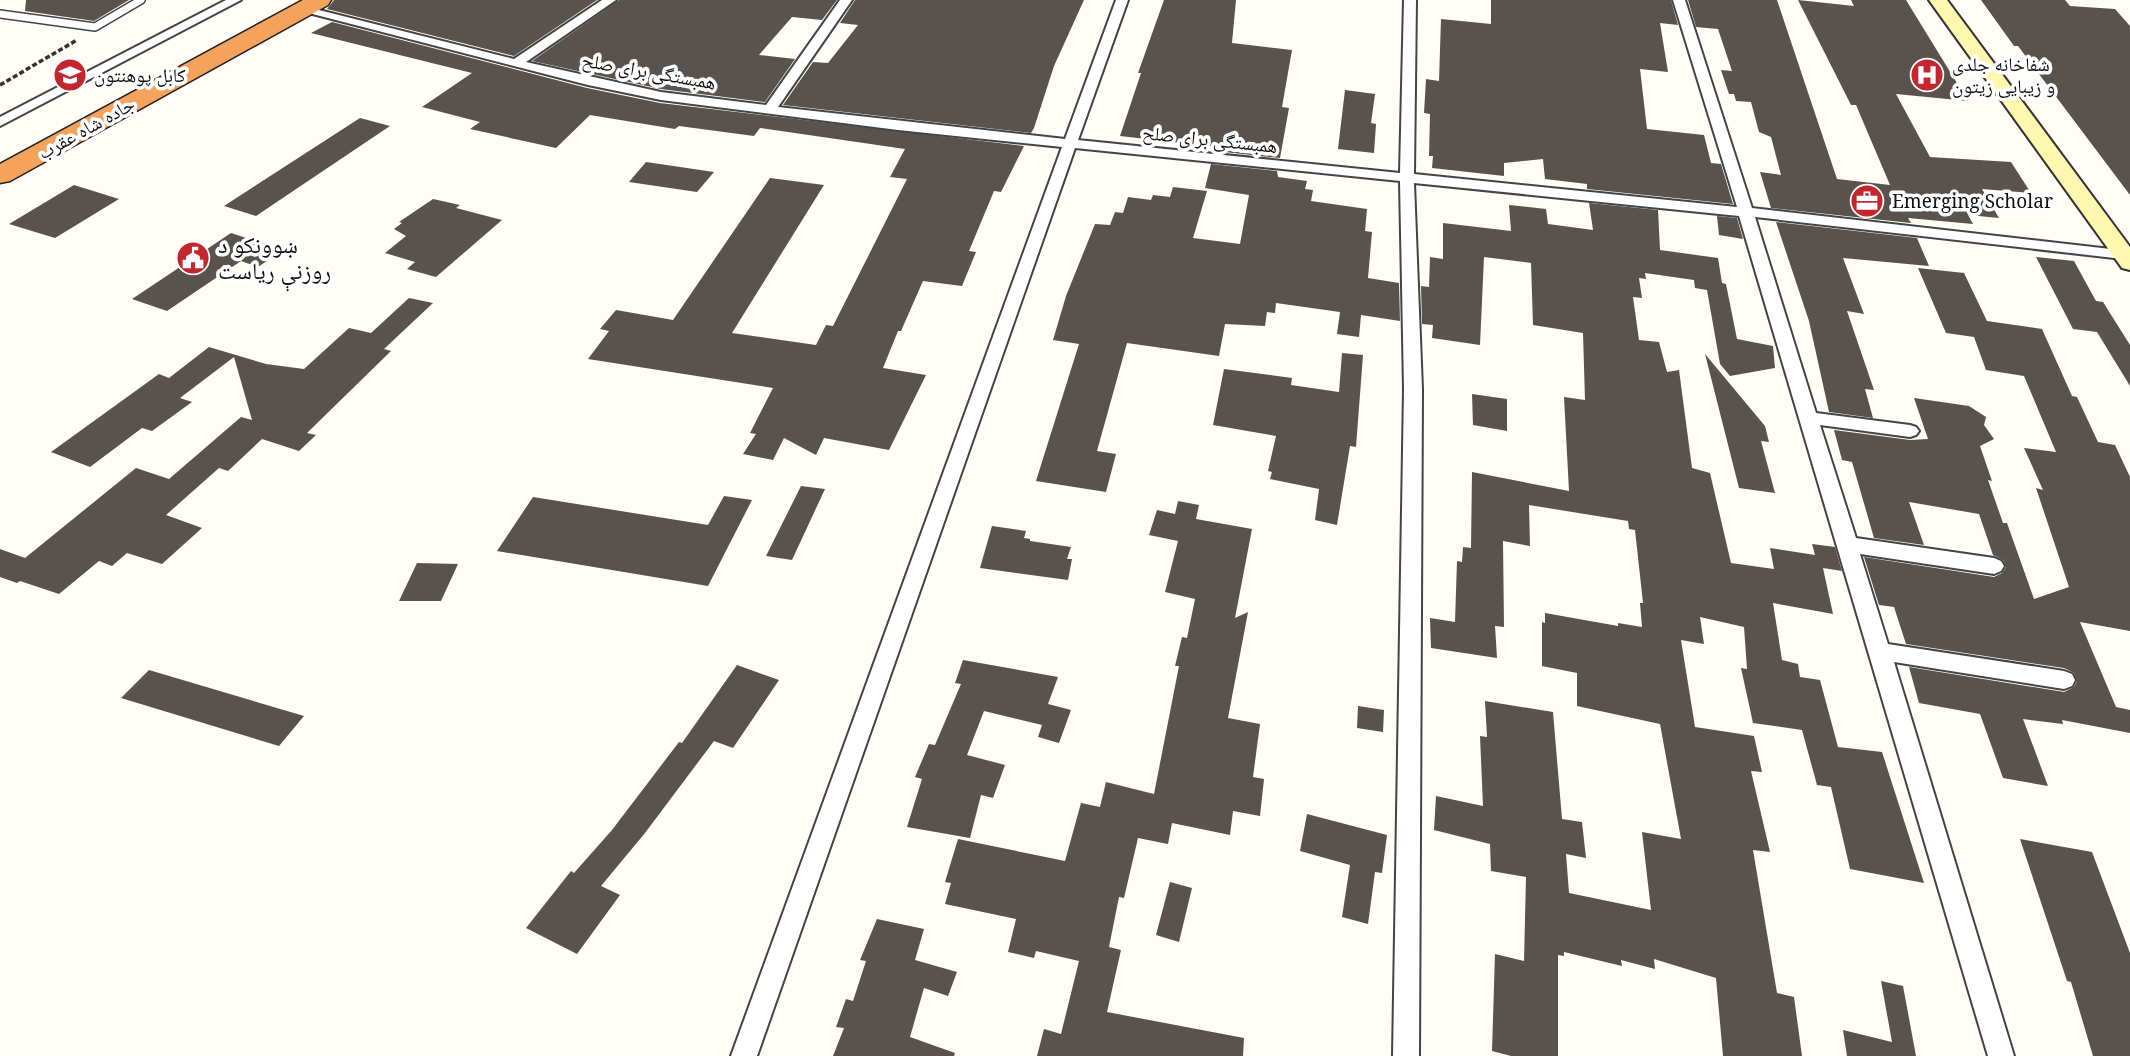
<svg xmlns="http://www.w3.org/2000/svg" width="2130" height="1056" font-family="'Noto Serif','Noto Naskh Arabic',serif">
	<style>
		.building { fill: #5a524d }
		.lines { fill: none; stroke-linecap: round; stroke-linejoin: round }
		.lane-casing { stroke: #444; stroke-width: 10 }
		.street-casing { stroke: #444; stroke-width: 4 }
		.secondary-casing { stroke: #333; stroke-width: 4 }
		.highway-casing { stroke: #222; stroke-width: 3 }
		.path { stroke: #333; stroke-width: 3.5; stroke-dasharray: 5 2.5; stroke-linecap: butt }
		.lane { stroke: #fff; stroke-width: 7 }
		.street { fill: #fff; fill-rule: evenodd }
		.secondary { fill: #fff6b0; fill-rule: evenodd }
		.highway { fill: #f5a25d; fill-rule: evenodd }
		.labels { text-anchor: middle; stroke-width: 7; stroke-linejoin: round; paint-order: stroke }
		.far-poi-label { font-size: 19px; fill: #111; stroke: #fff; text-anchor: start }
		.far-street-label { font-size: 19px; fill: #111; stroke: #fff }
		.poi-label { font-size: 23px; fill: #111; stroke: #fff; text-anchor: start }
	</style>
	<rect width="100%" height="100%" fill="#fffdf5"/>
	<g class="building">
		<polygon points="26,0 129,0 94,21 25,11"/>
		<polygon points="334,0 597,0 514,56 327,9"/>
		<polygon points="619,0 837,0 822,20 792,17 759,55 795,59 765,102 661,89 532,61"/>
		<polygon points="855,0 1084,0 1054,66 1034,128 1031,133 783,105 813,62 828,63 858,25 840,23"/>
		<polygon points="1164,0 1236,0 1232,43 1292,50 1282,107 1289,108 1280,158 1215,151 1216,147 1120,136 1141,73 1138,73"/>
		<polygon points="1491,0 1671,0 1678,25 1660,23 1668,72 1640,69 1647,129 1704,135 1711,163 1721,164 1733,204 1587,189 1587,184 1545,179 1543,159 1504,163 1504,176 1432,168 1433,156 1429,156 1430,114 1424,113 1426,79 1439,81 1441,19 1491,24"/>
		<polygon points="1688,0 1777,0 1837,179 1890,185 1856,105 1851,105 1798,0 1854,6 1851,0 1906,0 1968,101 1896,94 1930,157 2011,162 2031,193 1982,189 1999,218 1968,215 1973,224 1908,218 1911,223 1771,208 1760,172 1781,175 1771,137 1759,132 1751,102 1736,101 1734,94 1729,94 1721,70 1732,71 1718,29 1696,27"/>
		<polygon points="1981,0 2065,0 2070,6 2115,9 2130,26 2130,195 2018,46 2014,46"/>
		<polygon points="332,22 587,88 660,103 1024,146 1001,192 994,191 969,251 976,252 962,286 923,281 901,331 898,331 883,368 926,375 889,450 824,438 816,455 784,438 773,460 743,454 756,434 750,433 773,388 588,359 609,331 600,329 616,310 673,320 770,178 824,185 732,333 816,345 826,325 833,326 907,179 890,177 905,149 760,128 754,136 679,126 675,129 590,115 556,148 470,129 480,122 422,107 472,73 311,33"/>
		<polygon points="1345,90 1375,94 1371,123 1376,124 1374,153 1338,149"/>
		<polygon points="360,118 390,126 256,216 224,206"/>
		<polygon points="646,162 714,172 697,192 629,182"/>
		<polygon points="1211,164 1277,171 1278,177 1307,181 1305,189 1313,190 1311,201 1367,209 1365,231 1372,232 1368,278 1399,283 1400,321 1361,315 1359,337 1337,334 1340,312 1276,303 1275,313 1267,312 1265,326 1225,324 1219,356 1127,343 1097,451 1116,454 1106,492 1036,481 1079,344 1053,340 1066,296 1095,224 1110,225 1115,212 1123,213 1128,197 1151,200 1153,195 1170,197 1173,187 1207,191 1193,238 1240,244 1249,195 1205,188"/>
		<polygon points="74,185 119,199 55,238 9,224"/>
		<polygon points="433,199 460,205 456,208 502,220 436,277 407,269 415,262 385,253 406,236 394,229 402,223 399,222"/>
		<polygon points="1589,203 1658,210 1660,250 1718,258 1722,283 1726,284 1737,339 1773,346 1775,368 1730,376 1720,364 1707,290 1695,288 1694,280 1645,273 1646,279 1639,278 1642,298 1633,297 1639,340 1659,342 1667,372 1679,370 1692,468 1710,473 1731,563 1774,569 1770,548 1815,555 1812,544 1835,547 1842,571 1823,568 1833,614 1773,603 1782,660 1798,664 1800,677 1820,680 1838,747 1882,752 1924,883 1850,869 1831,787 1817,785 1802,730 1753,723 1741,668 1747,669 1744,627 1700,617 1704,644 1681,640 1695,727 1754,736 1762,772 1751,771 1770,852 1753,850 1777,993 1794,997 1802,1056 1723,1056 1716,978 1654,959 1655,969 1621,960 1622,966 1564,952 1564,956 1558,955 1558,1056 1511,1056 1492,1051 1495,954 1524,961 1526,877 1491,871 1490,844 1434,830 1436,796 1483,806 1480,736 1487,737 1485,701 1553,712 1562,819 1582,822 1586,858 1566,854 1569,893 1651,910 1642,832 1681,839 1660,724 1577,706 1577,673 1542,666 1542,622 1545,623 1545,613 1618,626 1618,623 1642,627 1640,603 1643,603 1635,530 1629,529 1628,521 1529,505 1530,546 1503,541 1504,627 1495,626 1497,658 1431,648 1430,618 1455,622 1457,561 1462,562 1463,547 1471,548 1472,472 1569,491 1564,397 1585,400 1583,333 1533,325 1531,263 1484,257 1480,345 1432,338 1433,325 1422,324 1421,286 1429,287 1430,257 1443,259 1443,223 1511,231 1509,205 1546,209 1548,224 1593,230"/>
		<polygon points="1717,216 1737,218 1743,239 1719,235"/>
		<polygon points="1776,222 1917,238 1929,266 1843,258 1864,314 1847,311 1874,390 1865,389 1873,418 1829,412 1809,321"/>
		<polygon points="231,233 283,250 258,267 241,261 167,311 132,299"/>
		<polygon points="2036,257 2074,261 2096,301 2103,302 2130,345 2130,386 2097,332 2073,329"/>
		<polygon points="1918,268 1964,273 1987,321 2042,329 2072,396 2077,397 2098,442 2115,445 2130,477 2130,631 2080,622 2116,707 2130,710 2130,733 2062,720 2063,724 2023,719 2048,786 2003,778 1980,714 1919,703 1909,667 2064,692 2074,687 2077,681 2074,673 2064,668 1906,644 1894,607 1879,605 1864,557 1994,577 2002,573 2006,567 2003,560 1993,555 1979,514 1909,502 1924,545 1874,538 1852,462 1842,460 1834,430 1910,440 1928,439 1914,398 1969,406 1986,417 1984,425 1994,439 1980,446 1992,481 1988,480 2003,523 2007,523 2034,599 2069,587 2036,488 2043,490 2024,448 2056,452 2024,376 1986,370 1974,337 1946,333"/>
		<polygon points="409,298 433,303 384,349 391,351 307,433 316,435 299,451 262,439 228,471 219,468 166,515 202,528 162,564 127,553 112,566 99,561 59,594 20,581 17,583 0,577 0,549 25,558 136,468 169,479 241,417 252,420 234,357 180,398 192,402 152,431 142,428 90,467 51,452 159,374 169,378 209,347 266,364 304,369 349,328 371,333"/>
		<polygon points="1342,353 1363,355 1356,447 1350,446 1337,525 1315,520 1319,489 1270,479 1272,472 1268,471 1276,436 1213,425 1224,369 1292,378 1291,385 1339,392"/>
		<polygon points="1705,354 1765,426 1769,442 1761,441 1775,493 1739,488"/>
		<polygon points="1472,394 1507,399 1507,431 1473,425"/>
		<polygon points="801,486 825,489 792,560 766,556"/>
		<polygon points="724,496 752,500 708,586 497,551 533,497 708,525"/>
		<polygon points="1178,501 1199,505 1196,519 1252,529 1235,618 1248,612 1228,718 1260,724 1253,777 1264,779 1260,816 1233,811 1230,835 1172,823 1168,844 1138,838 1124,898 1119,897 1109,947 1121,950 1107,1012 1244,1038 1243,1056 1037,1056 1044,1029 1061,1034 1079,961 1036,951 1034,958 1008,952 1016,919 945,904 951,883 945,882 958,839 1065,861 1081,803 1100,807 1106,782 1154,794 1179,666 1175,666 1182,637 1187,638 1195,599 1165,592 1178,541 1149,535 1157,510 1175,514"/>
		<polygon points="992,526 1026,531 1024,538 1030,539 1030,541 1071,547 1067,559 1072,559 1068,580 980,568"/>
		<polygon points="417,563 458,564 441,601 399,601"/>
		<polygon points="963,660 1058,677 1048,704 1071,710 1059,743 1038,737 1042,725 984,711 967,755 1005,765 993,798 981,795 970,838 907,827 922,779 915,777 929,744 935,745 961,684 955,683"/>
		<polygon points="737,665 779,680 733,748 714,741 645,833 601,886 620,895 577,954 526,928 571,871 574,873 612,830 679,742 682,743"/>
		<polygon points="149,670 304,716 279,746 121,698"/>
		<polygon points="1358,706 1384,710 1383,732 1357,728"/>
		<polygon points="1307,814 1387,835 1382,873 1375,872 1368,924 1342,917 1350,865 1300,851"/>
		<polygon points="2020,839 2092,852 2130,953 2130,1056 2093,1056 2071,982 2067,981"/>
		<polygon points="1170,882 1192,888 1179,942 1156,935"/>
		<polygon points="877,919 924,929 915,960 957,972 948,996 924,988 910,1037 955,1053 954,1056 833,1056 844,1028 836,1027 846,999 853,1001 866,961 860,960"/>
		<polygon points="1881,981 1903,986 1916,1056 1847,1056 1843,1030 1892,1042"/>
	</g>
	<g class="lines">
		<defs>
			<polyline id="lane" points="0,14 95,27 141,0"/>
			<g id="street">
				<polygon points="226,0 241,0 0,126 0,117"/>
				<polygon points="602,0 616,0 526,62 661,92 766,105 840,0 852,0 778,107 1065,139 1116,0 1128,0 1078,140 1400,173 1404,0 1416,0 1414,174 1737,207 1673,0 1685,0 1752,208 2128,251 2128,257 2123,259 1755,217 1816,413 1910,425 1916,427 1919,431 1916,435 1910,437 1820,425 1856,538 1994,558 2001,561 2004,566 2001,571 1994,574 1860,554 1888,644 2064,671 2072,674 2075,680 2072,686 2064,689 1894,662 2014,1056 1988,1056 1739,216 1414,183 1422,389 1419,1056 1393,1056 1404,389 1400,181 1075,148 757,1056 731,1056 1062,147 898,130 661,100 588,85 297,10 303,6 514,59"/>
			</g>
			<polygon id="secondary" points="1929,0 1947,0 2130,247 2130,270 2122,268"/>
			<polygon id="highway" points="303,0 331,0 328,5 10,181 0,183 0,164"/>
		</defs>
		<use href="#lane" class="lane-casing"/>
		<use href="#street" class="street-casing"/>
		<use href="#secondary" class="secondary-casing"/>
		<use href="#highway" class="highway-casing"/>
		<polyline class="path" points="0,85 77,40"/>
		<use href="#lane" class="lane"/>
		<use href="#street" class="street"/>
		<use href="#secondary" class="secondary"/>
		<use href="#highway" class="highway"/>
	</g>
	<defs>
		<symbol id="university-disc" viewBox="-11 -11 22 22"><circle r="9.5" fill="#c4262e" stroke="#fff"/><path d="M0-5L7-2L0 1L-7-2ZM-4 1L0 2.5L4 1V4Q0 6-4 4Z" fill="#fff"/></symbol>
		<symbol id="hospital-disc" viewBox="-11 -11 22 22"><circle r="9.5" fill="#c4262e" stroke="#fff"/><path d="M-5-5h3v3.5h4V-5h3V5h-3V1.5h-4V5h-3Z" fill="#fff"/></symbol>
		<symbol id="office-disc" viewBox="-11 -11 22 22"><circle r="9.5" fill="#c4262e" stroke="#fff"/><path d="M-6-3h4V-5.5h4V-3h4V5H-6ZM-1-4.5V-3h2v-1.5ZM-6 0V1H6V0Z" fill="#fff"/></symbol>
		<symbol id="civic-disc" viewBox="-11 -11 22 22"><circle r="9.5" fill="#c4262e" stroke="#fff"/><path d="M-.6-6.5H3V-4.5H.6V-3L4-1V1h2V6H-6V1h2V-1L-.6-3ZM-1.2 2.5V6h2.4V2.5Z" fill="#fff"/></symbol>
	</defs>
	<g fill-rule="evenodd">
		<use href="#university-disc" x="51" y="56" width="38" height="38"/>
		<use href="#hospital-disc" x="1908" y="56" width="38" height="38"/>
		<use href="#office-disc" x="1848" y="182" width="38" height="38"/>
		<use href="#civic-disc" x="174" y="239" width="38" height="38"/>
	</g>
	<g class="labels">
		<g class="far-poi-label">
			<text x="1952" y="71">شفاخانه جلدی<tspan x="1952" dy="22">و زیبایی زیتون</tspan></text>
			<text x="94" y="82">کابل پوهنتون</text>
			<text x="1892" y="208">Emerging Scholar</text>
		</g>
		<g class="far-street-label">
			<text transform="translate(649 71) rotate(10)" y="7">همبستگی برای صلح</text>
			<text transform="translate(86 128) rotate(-29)" y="7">جاده شاه عقرب</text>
			<text transform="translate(1210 139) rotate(6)" y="7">همبستگی برای صلح</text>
		</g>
		<g class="poi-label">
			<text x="218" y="253">ښوونکو د<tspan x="218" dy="26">روزنې رياست</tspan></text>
		</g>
	</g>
</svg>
